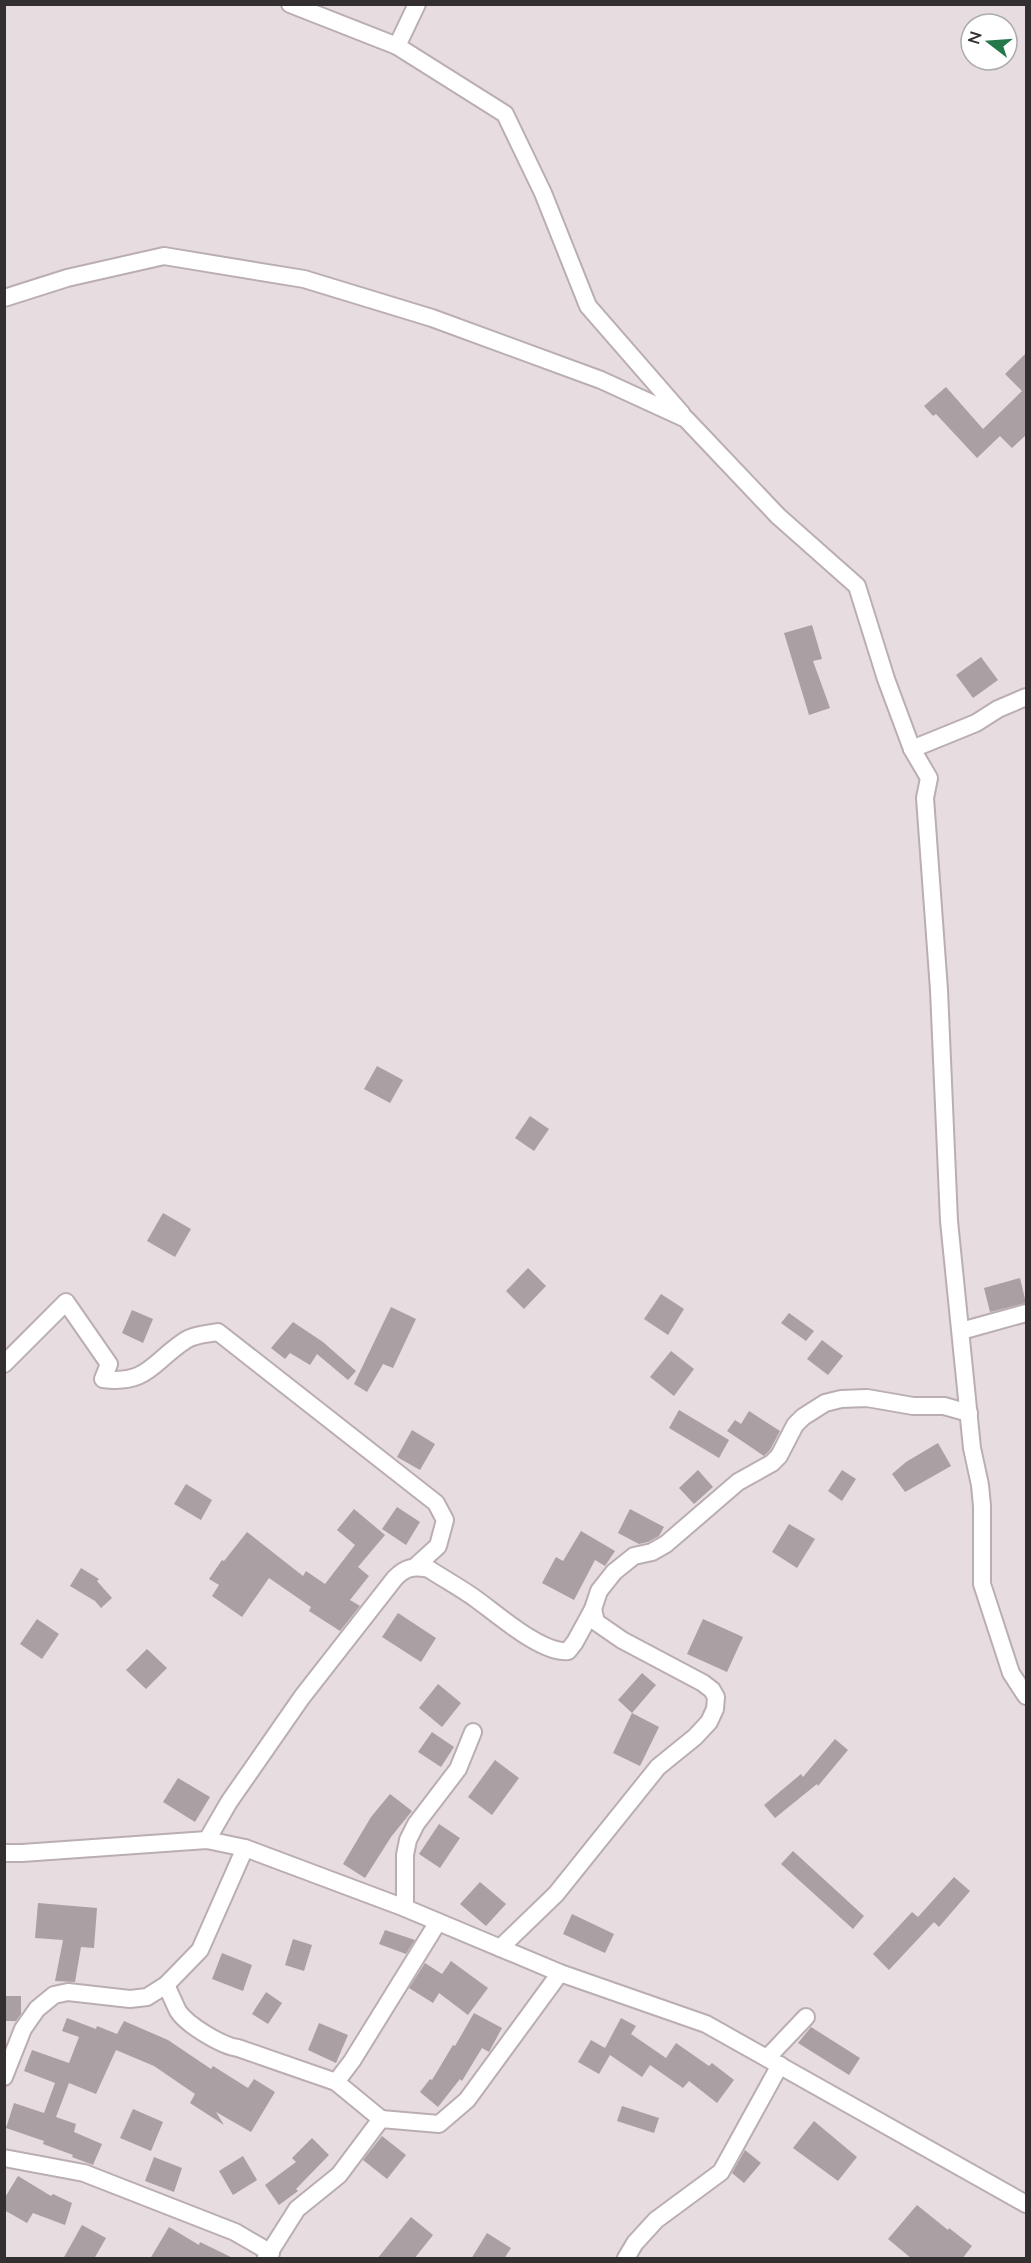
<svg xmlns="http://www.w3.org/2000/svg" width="1031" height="2263" font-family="Lato,sans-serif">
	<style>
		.building { fill: #aa9fa3 }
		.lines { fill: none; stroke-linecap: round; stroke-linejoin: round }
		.street-casing { stroke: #baaeb2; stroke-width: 20 }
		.street { stroke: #fff; stroke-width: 16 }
	</style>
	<rect width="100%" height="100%" fill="#e7dce0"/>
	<g class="building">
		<polygon points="1026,353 1026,435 1012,448 1000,436 977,458 936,414 933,416 924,406 946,387 983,429 1022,391 1005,374"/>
		<polygon points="812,625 822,659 813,661 830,708 809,715 784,633"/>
		<polygon points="981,657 998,680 973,698 956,675"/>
		<polygon points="377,1066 403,1080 390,1103 364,1089"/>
		<polygon points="530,1116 549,1129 534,1151 515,1138"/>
		<polygon points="163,1213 191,1229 175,1257 147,1241"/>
		<polygon points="528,1268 546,1286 524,1309 506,1291"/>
		<polygon points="1020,1278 1026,1303 990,1312 984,1288"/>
		<polygon points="661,1294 684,1309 668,1335 644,1319"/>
		<polygon points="391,1307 416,1319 393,1368 383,1364 367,1392 354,1384"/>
		<polygon points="132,1310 153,1319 143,1343 122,1333"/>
		<polygon points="789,1313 814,1331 806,1341 781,1323"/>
		<polygon points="293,1322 323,1342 356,1371 348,1380 317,1354 310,1365 290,1353 285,1359 271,1348"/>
		<polygon points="822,1340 843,1356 828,1375 807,1359"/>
		<polygon points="671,1351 694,1369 674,1396 650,1377"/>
		<polygon points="679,1410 729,1440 719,1458 669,1428"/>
		<polygon points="749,1411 780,1431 770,1450 764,1456 727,1431 735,1420 741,1424"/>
		<polygon points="412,1430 435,1444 420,1470 397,1457"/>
		<polygon points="938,1443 951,1466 905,1492 892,1474 906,1462"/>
		<polygon points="698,1470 713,1487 694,1504 679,1488"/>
		<polygon points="842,1470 856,1479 842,1501 828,1491"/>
		<polygon points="186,1484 212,1500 201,1520 174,1504"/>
		<polygon points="397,1507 420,1522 406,1545 382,1529"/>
		<polygon points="354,1509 385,1535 358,1567 369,1576 350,1600 360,1606 340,1631 309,1611 311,1607 269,1578 242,1617 212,1596 219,1585 209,1579 222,1560 224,1561 247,1532 303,1576 306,1571 325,1584 355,1545 337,1530"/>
		<polygon points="630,1509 664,1527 659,1536 648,1542 639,1544 618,1533"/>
		<polygon points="789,1524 815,1539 797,1568 772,1552"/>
		<polygon points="581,1531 615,1551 605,1566 595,1560 574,1600 542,1583 556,1557 563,1561"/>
		<polygon points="81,1568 99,1579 97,1581 112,1598 101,1608 95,1601 70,1586"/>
		<polygon points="398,1613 436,1638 421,1662 382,1637"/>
		<polygon points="37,1619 59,1634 42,1659 20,1644"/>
		<polygon points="703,1619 743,1637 727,1672 687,1654"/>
		<polygon points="147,1649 167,1668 146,1689 126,1670"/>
		<polygon points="642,1673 656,1685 632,1713 618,1700"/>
		<polygon points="438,1684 461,1703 442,1727 419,1708"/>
		<polygon points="632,1713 659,1727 640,1766 613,1753"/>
		<polygon points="432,1732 454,1747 441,1767 418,1752"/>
		<polygon points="835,1739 848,1750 818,1786 817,1784 775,1818 764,1805 801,1774 803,1777"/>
		<polygon points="495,1760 519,1778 492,1815 468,1797"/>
		<polygon points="178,1778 210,1797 195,1822 163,1802"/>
		<polygon points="390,1794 412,1811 391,1837 365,1878 343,1864 371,1817"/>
		<polygon points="439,1824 460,1838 440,1868 419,1854"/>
		<polygon points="793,1851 864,1916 853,1929 781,1864"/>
		<polygon points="954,1877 970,1891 939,1927 934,1922 889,1970 873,1954 912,1912 918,1917"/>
		<polygon points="480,1882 506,1904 486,1926 460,1904"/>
		<polygon points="38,1903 97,1908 94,1948 81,1947 75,1982 55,1981 63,1940 35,1938"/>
		<polygon points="572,1914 614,1934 605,1953 563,1934"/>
		<polygon points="385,1930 415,1940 406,1954 379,1944"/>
		<polygon points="293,1939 312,1945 304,1971 285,1965"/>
		<polygon points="222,1953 252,1965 243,1991 212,1979"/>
		<polygon points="451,1961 488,1988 468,2015 439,1993 433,2003 409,1988 425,1963 442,1974"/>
		<polygon points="266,1992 282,2003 268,2024 252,2014"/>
		<polygon points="4,1996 21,1996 21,2014 16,2021 4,2021"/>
		<polygon points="474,2013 502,2028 489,2052 482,2048 462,2081 460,2079 438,2107 420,2092 430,2079 432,2080 453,2045 455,2046"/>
		<polygon points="67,2018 96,2029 97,2026 117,2034 124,2021 168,2040 211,2069 213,2066 248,2088 254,2079 275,2092 251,2132 216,2112 224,2125 190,2103 195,2094 154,2066 116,2050 96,2094 69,2083 56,2117 76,2124 74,2132 102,2144 93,2165 72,2157 73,2155 43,2144 44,2141 6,2128 14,2103 44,2113 55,2083 24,2071 32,2050 69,2063 79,2037 62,2031"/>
		<polygon points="621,2018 636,2026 631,2034 666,2058 676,2043 709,2066 712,2063 734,2080 717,2103 689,2081 683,2088 650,2065 642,2077 610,2055 599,2074 578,2062 591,2040 605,2048"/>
		<polygon points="319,2023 348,2035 336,2063 308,2050"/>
		<polygon points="811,2027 860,2058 849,2075 798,2043"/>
		<polygon points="622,2106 659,2118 654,2133 617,2121"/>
		<polygon points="133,2109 163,2122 151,2151 120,2138"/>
		<polygon points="814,2121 857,2157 838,2181 793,2148"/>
		<polygon points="382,2136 406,2155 387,2179 363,2160"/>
		<polygon points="312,2138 329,2155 296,2189 298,2191 279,2205 265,2185 296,2162 292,2158"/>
		<polygon points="745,2150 761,2163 744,2183 732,2173"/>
		<polygon points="243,2156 257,2180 233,2195 219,2171"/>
		<polygon points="154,2157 182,2168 174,2192 145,2181"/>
		<polygon points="18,2176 51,2196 53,2194 72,2203 65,2225 33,2213 27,2223 4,2210 4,2199"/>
		<polygon points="917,2205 948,2230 949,2228 972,2246 962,2259 912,2259 888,2239"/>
		<polygon points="411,2217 433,2235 414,2259 377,2259"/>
		<polygon points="82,2225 106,2238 94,2259 63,2259"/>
		<polygon points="169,2227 199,2245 200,2242 235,2259 150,2259"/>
		<polygon points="487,2233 511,2248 504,2259 471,2259"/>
	</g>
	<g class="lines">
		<defs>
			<g id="street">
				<polyline points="290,4 397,46 505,114 543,193 588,306 682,414"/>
				<polyline points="397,46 417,4"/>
				<polyline points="4,298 67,278 164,256 304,279 432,318 601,380 686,419 778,516 857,586 886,679 912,749"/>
				<polyline points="1026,697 998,709 976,723 912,749 929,778 925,798 939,990 949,1221 972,1448 980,1485 982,1506 982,1584 1011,1673 1026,1696"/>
				<polyline points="961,1331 1026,1313"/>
				<path d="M4 1364 66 1302 109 1364 103 1379C148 1385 153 1361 186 1340 195 1334 208 1334 218 1332L436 1503 445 1520 438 1546 416 1566"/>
				<path d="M207 1840 229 1802 302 1697 395 1578C406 1567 413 1566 429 1569 444 1579 461 1588 476 1599 497 1614 542 1654 568 1651L575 1642 593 1609 599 1591 614 1572 634 1556 652 1552 666 1544 738 1482 772 1463 779 1456 795 1425 803 1417 825 1403 841 1399 867 1398 913 1406H944L969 1413"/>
				<polyline points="4,1853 22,1853 207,1840 245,1848 405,1908 560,1973 706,2024 1026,2204"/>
				<polyline points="405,1908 405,1855 408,1840 416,1824 458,1769 473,1732"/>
				<polyline points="500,1948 556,1894 658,1767 695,1737 709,1722 715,1709 716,1697 712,1690 703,1683 622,1640 596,1622 593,1609"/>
				<path d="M166 1985C170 1993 174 2003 178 2011 187 2025 222 2046 238 2048L336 2082 352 2061 438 1922"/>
				<polyline points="767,2058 806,2017"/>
				<polyline points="4,2077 23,2029 37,2009 54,1995 68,1992 130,1999 147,1997 166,1985 200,1950 245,1848"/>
				<polyline points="336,2082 381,2119"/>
				<polyline points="4,2158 84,2173 235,2232 271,2253"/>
				<polyline points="266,2258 297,2209 339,2175 381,2119 439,2124 467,2100 560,1973"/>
				<polyline points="626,2258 635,2243 656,2220 721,2172 780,2065"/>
			</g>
		</defs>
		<use href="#street" class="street-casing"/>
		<use href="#street" class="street"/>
	</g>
	<rect width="1031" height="2263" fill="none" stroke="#332f30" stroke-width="12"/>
	<g transform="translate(989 42) rotate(287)"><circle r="28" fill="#ffffff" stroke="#adacac" stroke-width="1.5"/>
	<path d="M0-4.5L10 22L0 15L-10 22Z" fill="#25784a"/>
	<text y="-9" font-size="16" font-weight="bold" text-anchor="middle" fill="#332f30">N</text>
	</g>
</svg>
